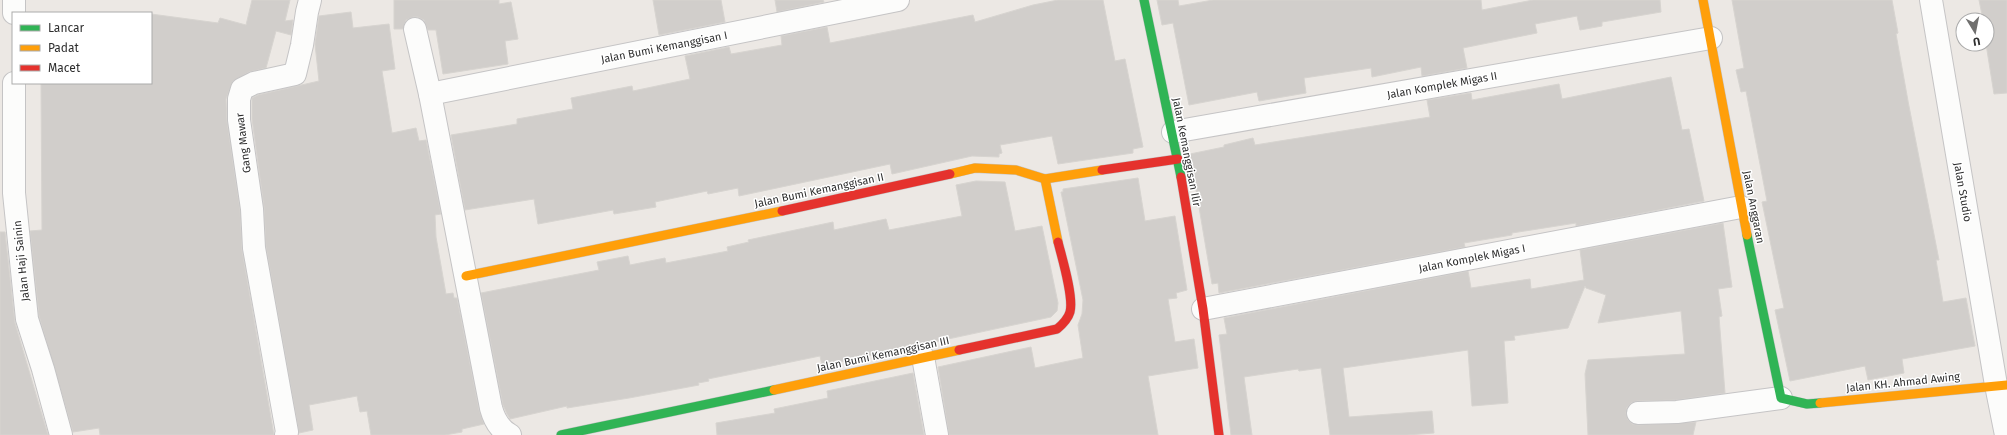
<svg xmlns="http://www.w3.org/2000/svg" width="2007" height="435" font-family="'Fira Sans',sans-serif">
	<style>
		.building { fill: #d1cecb; stroke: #d7d4d0 }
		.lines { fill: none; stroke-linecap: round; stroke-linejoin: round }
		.street-casing { stroke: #c5c4c5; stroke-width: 24 }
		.fast-casing { stroke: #c5c4c5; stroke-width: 10 }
		.slow-casing { stroke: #c5c4c5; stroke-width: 10 }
		.jam-casing { stroke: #c5c4c5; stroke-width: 10 }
		.street { stroke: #fcfcfb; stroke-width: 22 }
		.fast { stroke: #30b455; stroke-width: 9 }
		.slow { stroke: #ff9f0a; stroke-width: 9 }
		.jam { stroke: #e5322d; stroke-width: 9 }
		.labels { text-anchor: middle; stroke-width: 3; stroke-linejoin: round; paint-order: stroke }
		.street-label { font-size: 11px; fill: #2e2e2e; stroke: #fff }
	</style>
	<rect width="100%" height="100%" fill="#ece8e4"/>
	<g class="building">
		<polygon points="252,0 290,0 285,21 293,20 291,35 276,31 266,68 249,72 233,81 226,99 227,122 240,210 242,250 274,435 100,435 99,428 73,432 39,316 30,231 42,230 41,83 151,83 151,14 218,23 220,18 246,25"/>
		<polygon points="394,0 499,0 499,4 511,2 518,39 505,41 508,64 443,74 436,30 428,30 424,20 418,17 413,17 406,20 403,29 394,29"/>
		<polygon points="653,0 721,0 725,22 659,35"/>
		<polygon points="775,0 823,0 824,2 777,12"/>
		<polygon points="1058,0 1103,0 1115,61 1125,59 1143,147 1133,149 1133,153 1058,164 1052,136 1000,145 1002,153 999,154 999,157 972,156 892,174 890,164 739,196 738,188 708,194 707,191 655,202 656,207 614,214 613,210 538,224 534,199 465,210 451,135 517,124 517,119 573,109 571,98 632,86 633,91 690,79 685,56 729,47 731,54 782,45 781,36 827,27 830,43 973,15 975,22 1033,5"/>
		<polygon points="1157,0 1178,0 1179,6 1213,0 1481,0 1482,10 1533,0 1660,0 1661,12 1602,22 1602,26 1580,30 1577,16 1535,24 1537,33 1463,48 1467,68 1422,76 1421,67 1372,77 1371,68 1304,78 1306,93 1259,101 1257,92 1189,105 1173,23 1162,25"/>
		<polygon points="1732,0 1892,0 1898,33 1896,34 1908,101 1939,260 1936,260 1943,302 1966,298 1975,346 1902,359 1904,373 1868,380 1865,366 1790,381 1775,310 1784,308 1762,202 1767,201 1746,91 1741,92 1736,70 1744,68"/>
		<polygon points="1979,0 2007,0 2007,93 1994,94 1986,44 1987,20 1983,20"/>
		<polygon points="351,12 353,28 389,24 395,69 382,71 392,133 416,128 419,141 426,140 441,214 435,215 436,237 446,294 453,293 454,298 457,298 479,410 484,424 462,429 462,432 445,435 371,435 367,411 360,412 357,396 309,405 313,430 299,433 266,247 264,207 252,119 252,98 258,95 319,81 315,44 319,16"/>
		<polygon points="1671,77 1682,130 1689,129 1704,201 1576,226 1576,223 1512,233 1512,235 1464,243 1465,247 1219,293 1218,283 1212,284 1190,154 1224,147 1224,145 1253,138 1255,145 1430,117 1427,100 1471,93 1472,100 1559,84 1562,99"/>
		<polygon points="1138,178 1145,221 1175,216 1187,290 1176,293 1177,298 1168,299 1175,342 1194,339 1198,368 1148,376 1158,435 949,435 938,367 1031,347 1035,368 1083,358 1078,325 1082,314 1083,300 1061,192 1063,192 1063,189"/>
		<polygon points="976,181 1005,182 1015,231 1042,226 1058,303 1057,311 1051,317 822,366 820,356 708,379 709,381 698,383 699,385 629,398 567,408 567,406 510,419 507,414 503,405 481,293 599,270 597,262 628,256 630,265 665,258 666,263 728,251 727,247 749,242 748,240 833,222 834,230 886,219 889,230 962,216 956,185"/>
		<polygon points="1723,223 1732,287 1718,289 1722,316 1719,317 1725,393 1676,400 1637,401 1631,403 1627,407 1626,413 1628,420 1632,424 1638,425 1696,422 1693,435 1588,435 1585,374 1588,360 1685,354 1681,311 1598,323 1606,295 1586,288 1585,286 1568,328 1514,336 1515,340 1504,341 1508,403 1472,406 1468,350 1343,368 1349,417 1432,411 1434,433 1407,435 1330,435 1321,368 1299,371 1298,369 1244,377 1252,435 1231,435 1219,335 1227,334 1224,318 1468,271 1471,288 1530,279 1531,289 1584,280 1580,250"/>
		<polygon points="0,232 5,232 15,323 48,435 0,435"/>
		<polygon points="913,373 924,435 717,435 716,423 775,413 774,409 828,398 827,391"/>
	</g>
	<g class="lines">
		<defs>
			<g id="street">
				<polyline points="1931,0 1996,385 2006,435"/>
				<polyline points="14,13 14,0"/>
				<path d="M415 29 430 94 491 408C494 419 499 429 510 435"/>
				<polyline points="14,83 14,193 27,319 43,369 61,435"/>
				<polyline points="430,94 898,0"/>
				<polyline points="1173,132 1711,38"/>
				<polyline points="1203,309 1741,207"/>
				<polyline points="923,357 937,435"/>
				<polyline points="1638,413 1677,412 1781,398"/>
				<polyline points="286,435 287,432 254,248 252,209 239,120 239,99 242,89 254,83 295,74 302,45 307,12 310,0"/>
			</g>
			<g id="fast">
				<polyline points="1144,0 1181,177"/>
				<polyline points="1747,235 1781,398 1807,404 1820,403"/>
				<polyline points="561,435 774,390"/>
			</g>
			<g id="slow">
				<polyline points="1703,0 1747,235"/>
				<polyline points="950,174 975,168 1016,170 1045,179 1102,170"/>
				<polyline points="1045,179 1058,242"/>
				<polyline points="466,276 782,211"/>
				<polyline points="774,390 959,350"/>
				<polyline points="1820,403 2007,385"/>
			</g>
			<g id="jam">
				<polyline points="1102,170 1178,159"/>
				<polyline points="1181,177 1203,309 1219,435"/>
				<polyline points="782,211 950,174"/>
				<path d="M959 350 1057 329C1063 324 1068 319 1070 312 1074 297 1062 258 1058 242"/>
			</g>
		</defs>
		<use href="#street" class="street-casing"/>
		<use href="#fast" class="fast-casing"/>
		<use href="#slow" class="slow-casing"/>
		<use href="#jam" class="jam-casing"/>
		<use href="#street" class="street"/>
		<use href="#fast" class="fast"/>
		<use href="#slow" class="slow"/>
		<use href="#jam" class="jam"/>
	</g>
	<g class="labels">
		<g class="street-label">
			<text transform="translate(664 47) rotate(-11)" y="4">Jalan Bumi Kemanggisan I</text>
			<text transform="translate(1442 85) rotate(-10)" y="4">Jalan Komplek Migas II</text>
			<text transform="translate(243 143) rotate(-97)" y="4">Gang Mawar</text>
			<text transform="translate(1187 152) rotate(79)" y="4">Jalan Kemanggisan Ilir</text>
			<text transform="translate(819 190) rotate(-12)" y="4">Jalan Bumi Kemanggisan II</text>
			<text transform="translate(1963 192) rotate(80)" y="4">Jalan Studio</text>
			<text transform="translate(1754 207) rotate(79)" y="4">Jalan Anggaran</text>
			<text transform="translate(1472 258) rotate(-11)" y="4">Jalan Komplek Migas I</text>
			<text transform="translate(21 261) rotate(-96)" y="4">Jalan Haji Sainin</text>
			<text transform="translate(883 354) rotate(-12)" y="4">Jalan Bumi Kemanggisan III</text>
			<text transform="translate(1903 382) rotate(-6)" y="4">Jalan KH. Ahmad Awing</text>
		</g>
	</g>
	<rect x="12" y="12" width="140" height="72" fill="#ffffff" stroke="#ababab"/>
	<rect x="20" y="25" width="20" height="6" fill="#30b455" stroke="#ababab"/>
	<text x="48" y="32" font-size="12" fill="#2e2e2e">Lancar</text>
	<rect x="20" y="45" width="20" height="6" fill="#ff9f0a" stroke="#ababab"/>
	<text x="48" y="52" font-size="12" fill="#2e2e2e">Padat</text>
	<rect x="20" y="65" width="20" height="6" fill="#e5322d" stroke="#ababab"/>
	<text x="48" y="72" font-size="12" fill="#2e2e2e">Macet</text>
	<g transform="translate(1975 32) rotate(170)"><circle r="19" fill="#ffffff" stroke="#ababab"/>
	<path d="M0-3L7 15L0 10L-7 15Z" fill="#706f6e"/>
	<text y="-6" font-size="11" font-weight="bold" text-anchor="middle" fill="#2e2e2e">U</text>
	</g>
</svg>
